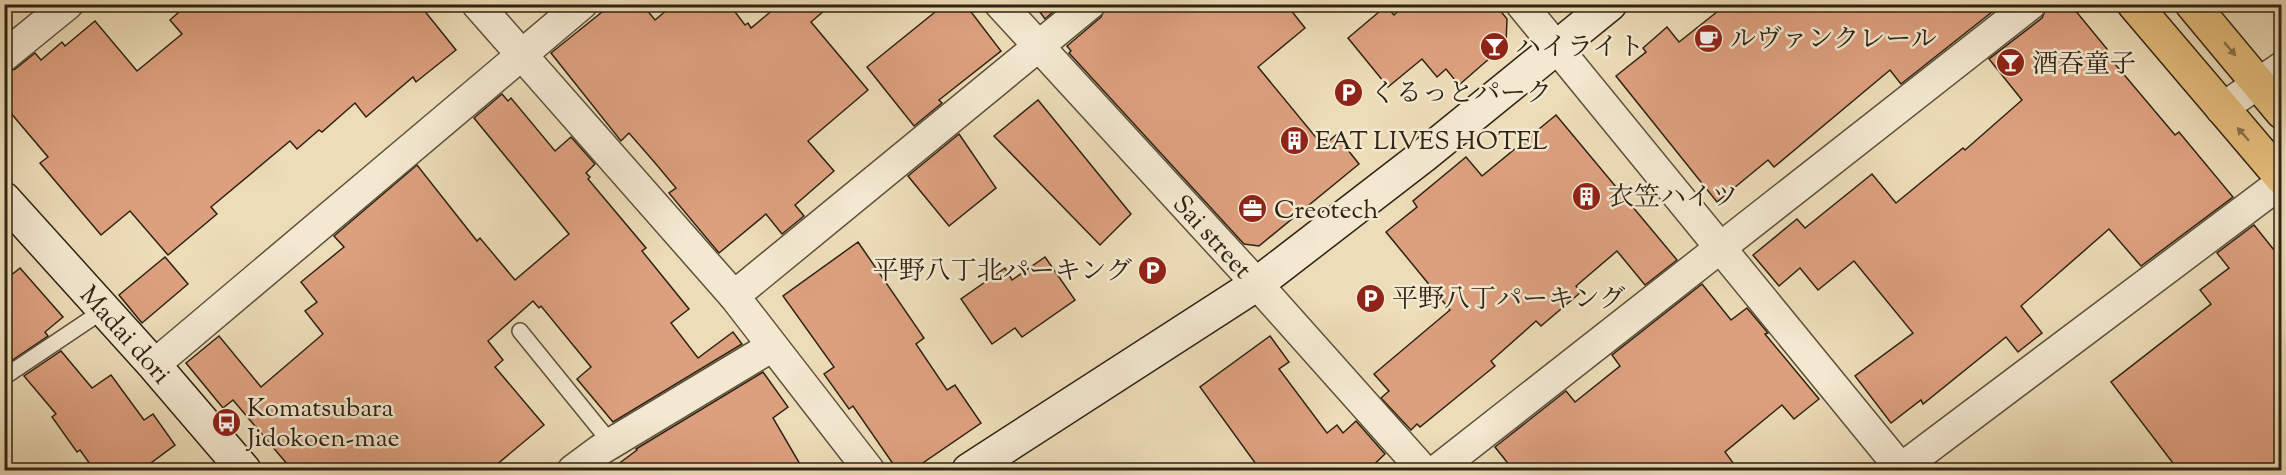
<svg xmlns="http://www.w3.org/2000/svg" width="2286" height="475" font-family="'Sorts Mill Goudy','Noto Serif JP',serif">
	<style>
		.building { fill: #dda07f; stroke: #2e2313; stroke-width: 1.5 }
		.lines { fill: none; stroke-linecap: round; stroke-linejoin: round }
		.lane-casing { stroke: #5e513c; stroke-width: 18 }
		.street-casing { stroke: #5e513c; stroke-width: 33 }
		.secondary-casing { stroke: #2e2313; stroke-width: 36 }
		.primary-casing { stroke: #2e2313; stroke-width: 36 }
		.lane { stroke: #f3e8d0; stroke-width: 15 }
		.street { stroke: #f3e8d0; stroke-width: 30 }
		.secondary { stroke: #f3e8d0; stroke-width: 33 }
		.primary { stroke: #e6be7c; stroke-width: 33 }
		.oneway { fill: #8a7048 }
		.labels { text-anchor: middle; stroke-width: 5; stroke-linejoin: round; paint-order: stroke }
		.poi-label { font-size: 26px; fill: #2e2313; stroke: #f3e8d0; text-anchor: start }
		.street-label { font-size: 26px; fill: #2e2313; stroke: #f3e8d0 }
	</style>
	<rect width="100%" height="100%" fill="#ecdcb7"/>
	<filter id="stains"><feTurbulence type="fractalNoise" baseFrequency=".00333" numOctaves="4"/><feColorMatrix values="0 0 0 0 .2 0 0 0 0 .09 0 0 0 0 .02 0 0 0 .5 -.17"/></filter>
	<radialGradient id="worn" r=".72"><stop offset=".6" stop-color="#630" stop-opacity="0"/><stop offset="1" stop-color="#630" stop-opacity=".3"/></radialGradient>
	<g class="building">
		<polygon points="188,4 419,4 456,50 416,82 413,77 366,117 355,103 322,132 319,130 297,149 290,141 211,207 217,214 168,255 130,211 101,235 40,163 48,157 4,105 4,73 15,69 35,53 41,60 62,42 65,46 95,21 137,71 182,34 170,20"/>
		<polygon points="612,4 642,4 655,20 674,4 729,4 745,25 748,23 751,28 780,4 832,4 811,22 868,90 808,141 834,171 795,205 804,216 782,234 766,214 719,253 669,193 676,188 656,164 629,133 621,141 551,53"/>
		<polygon points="945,4 965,4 1001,51 939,100 942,103 914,126 867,67"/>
		<polygon points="1034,4 1062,4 1045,19"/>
		<polygon points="1107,4 1286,4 1305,28 1258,67 1323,146 1336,135 1359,164 1259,246 1244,244 1069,53 1071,51 1067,46 1101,17"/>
		<polygon points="1406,4 1495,4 1507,19 1506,44 1459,85 1446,69 1437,77 1422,59 1388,87 1348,38 1386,6 1394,15"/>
		<polygon points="1727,4 2002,4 1901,84 1890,70 1774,167 1768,160 1717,202 1616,76 1646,52 1643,48 1667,27 1679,42"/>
		<polygon points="2048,4 2070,4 2107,49 2104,51 2175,135 2179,132 2233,197 2141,266 2109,229 2021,306 2042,333 2018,352 2006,337 1923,404 1921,400 1891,423 1855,376 1913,333 1854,261 1818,290 1800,268 1779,286 1753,255 1797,219 1805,228 1872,174 1896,203 1963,148 1965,150 2022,100 1989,59 2042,18"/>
		<polygon points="502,94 508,101 511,98 555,151 571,137 595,164 586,173 590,177 588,179 646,248 642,251 689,309 671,323 698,358 733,332 742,344 613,422 577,379 591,367 541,306 539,308 533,301 488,341 503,360 495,367 544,425 489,471 293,471 233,400 223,408 186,363 219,336 261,387 323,334 305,311 317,302 301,282 344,247 334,236 417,165 477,241 480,238 515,280 569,234 474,118"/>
		<polygon points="1038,100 1131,214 1100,245 994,136"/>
		<polygon points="1556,115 1677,260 1645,285 1617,251 1576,286 1581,292 1541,326 1536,321 1491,361 1495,366 1420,427 1417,424 1411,430 1381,398 1389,391 1374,374 1450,310 1386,232 1417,207 1413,201 1466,157 1482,176"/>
		<polygon points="959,134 996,188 949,226 908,176"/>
		<polygon points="2254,225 2282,260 2282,471 2179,471 2111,382 2211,304 2200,290 2229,268 2217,253"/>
		<polygon points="858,242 924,338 916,344 947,390 955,385 981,423 911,471 898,471 853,406 849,409 824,374 834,367 783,296"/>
		<polygon points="165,257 188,284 142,323 119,295"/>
		<polygon points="1045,257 1075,300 1022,337 1015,328 992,344 961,299 1005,268 1012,280"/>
		<polygon points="20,268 63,317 45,332 48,336 11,361 4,353 4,281"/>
		<polygon points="1702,284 1731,320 1747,308 1768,333 1765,334 1819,399 1794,419 1782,405 1725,452 1739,471 1514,471 1495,447 1566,391 1575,402 1620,366 1612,355"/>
		<polygon points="1270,336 1289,362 1279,369 1327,433 1337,425 1343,433 1356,421 1385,454 1367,471 1261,471 1200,387"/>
		<polygon points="61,351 92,388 111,375 144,420 153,414 175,445 140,471 95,471 80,450 77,452 52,417 56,414 24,376"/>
		<polygon points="763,372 788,407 773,418 804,471 609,471 637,450 636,449"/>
	</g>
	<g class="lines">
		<defs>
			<g id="lane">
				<polyline points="520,331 611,443"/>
				<polyline points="4,377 104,310"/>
			</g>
			<g id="street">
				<polyline points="477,4 734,296 869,470"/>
				<path id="s1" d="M1000 4 1257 284 1423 470"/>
				<polyline points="1521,4 1902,470"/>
				<polyline points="4,56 68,4"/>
				<polyline points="2221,109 2282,67"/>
				<polyline points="734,296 1090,4"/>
				<polyline points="154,365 582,4"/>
				<polyline points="573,470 600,450 771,347"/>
				<polyline points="1437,470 2031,4"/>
				<polyline points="1899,470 2282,182"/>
			</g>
			<g id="secondary">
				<path id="s2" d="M4 199 154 365 244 470"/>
				<polyline points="969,470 1257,284 1423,156 1610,4"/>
			</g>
			<g id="primary">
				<polyline points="2134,4 2282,178"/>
				<polyline points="2192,4 2282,112"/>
			</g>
		</defs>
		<use href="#lane" class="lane-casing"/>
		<use href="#street" class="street-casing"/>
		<use href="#secondary" class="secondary-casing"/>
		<use href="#primary" class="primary-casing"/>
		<use href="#lane" class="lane"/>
		<use href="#street" class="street"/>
		<use href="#secondary" class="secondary"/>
		<use href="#primary" class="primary"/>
	</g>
	<defs><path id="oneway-solid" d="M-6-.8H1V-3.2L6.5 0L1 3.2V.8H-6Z" transform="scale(1.5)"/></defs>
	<g class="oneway">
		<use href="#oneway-solid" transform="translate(2230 49) rotate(50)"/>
		<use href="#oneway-solid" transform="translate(2243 134) rotate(-131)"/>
	</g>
	<defs>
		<symbol id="cafe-disc" viewBox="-11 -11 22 22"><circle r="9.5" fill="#8f2418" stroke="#f3e8d0"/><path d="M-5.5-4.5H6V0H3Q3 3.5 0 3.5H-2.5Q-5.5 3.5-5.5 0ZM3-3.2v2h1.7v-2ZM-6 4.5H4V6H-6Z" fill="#fff"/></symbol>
		<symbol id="bar-disc" viewBox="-11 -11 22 22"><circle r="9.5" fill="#8f2418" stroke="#f3e8d0"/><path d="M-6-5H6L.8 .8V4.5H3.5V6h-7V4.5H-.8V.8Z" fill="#fff"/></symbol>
		<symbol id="parking-disc" viewBox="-11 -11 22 22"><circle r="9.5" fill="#8f2418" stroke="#f3e8d0"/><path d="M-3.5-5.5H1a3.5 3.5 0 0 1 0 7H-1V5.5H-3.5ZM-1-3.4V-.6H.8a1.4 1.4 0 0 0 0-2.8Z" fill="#fff"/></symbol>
		<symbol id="building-disc" viewBox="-11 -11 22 22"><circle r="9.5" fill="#8f2418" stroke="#f3e8d0"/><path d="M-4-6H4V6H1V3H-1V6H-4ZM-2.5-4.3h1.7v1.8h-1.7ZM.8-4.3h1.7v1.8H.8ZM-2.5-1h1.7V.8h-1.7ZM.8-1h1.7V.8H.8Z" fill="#fff"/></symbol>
		<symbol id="office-disc" viewBox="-11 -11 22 22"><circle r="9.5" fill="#8f2418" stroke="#f3e8d0"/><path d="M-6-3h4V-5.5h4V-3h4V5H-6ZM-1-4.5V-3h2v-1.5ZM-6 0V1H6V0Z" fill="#fff"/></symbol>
		<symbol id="bus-disc" viewBox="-11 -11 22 22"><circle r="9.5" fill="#8f2418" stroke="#f3e8d0"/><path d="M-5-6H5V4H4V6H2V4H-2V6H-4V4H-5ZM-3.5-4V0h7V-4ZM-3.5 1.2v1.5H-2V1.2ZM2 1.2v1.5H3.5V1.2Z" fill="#fff"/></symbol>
	</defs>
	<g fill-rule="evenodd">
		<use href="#cafe-disc" x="1692" y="22" width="33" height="33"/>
		<use href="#bar-disc" x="1478" y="30" width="33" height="33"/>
		<use href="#bar-disc" x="1994" y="46" width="33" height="33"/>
		<use href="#parking-disc" x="1332" y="76" width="33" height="33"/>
		<use href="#building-disc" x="1278" y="124" width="33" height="33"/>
		<use href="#building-disc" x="1570" y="180" width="33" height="33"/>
		<use href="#office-disc" x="1236" y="192" width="33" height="33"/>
		<use href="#parking-disc" x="1136" y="254" width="33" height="33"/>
		<use href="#parking-disc" x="1354" y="282" width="33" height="33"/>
		<use href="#bus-disc" x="210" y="406" width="33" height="33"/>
	</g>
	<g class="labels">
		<g class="poi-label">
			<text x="1730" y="47">ルヴァンクレール</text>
			<text x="1515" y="55">ハイライト</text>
			<text x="2032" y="72">酒吞童子</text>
			<text x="1370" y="101">くるっとパーク</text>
			<text x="1315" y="149">EAT LIVES HOTEL</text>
			<text x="1608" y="205">衣笠ハイツ</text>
			<text x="1274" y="218">Creotech</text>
			<text x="1132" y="279" text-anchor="end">平野八丁北パーキング</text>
			<text x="1392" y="307">平野八丁パーキング</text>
			<text x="247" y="416">Komatsubara<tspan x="247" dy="30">Jidokoen-mae</tspan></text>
		</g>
		<g class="street-label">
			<text dy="9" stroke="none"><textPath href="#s1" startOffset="315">Sai street</textPath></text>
			<text dy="9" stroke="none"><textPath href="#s2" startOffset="182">Madai dori</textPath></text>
		</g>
	</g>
	<rect width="2286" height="475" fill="none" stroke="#ecdcb7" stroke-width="24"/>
	<rect x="6" y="6" width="2274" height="463" fill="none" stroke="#2e2313" stroke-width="3"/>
	<rect x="12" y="12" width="2262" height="451" fill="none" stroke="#2e2313" stroke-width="1.5"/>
	<rect width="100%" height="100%" filter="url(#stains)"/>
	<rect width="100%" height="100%" fill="url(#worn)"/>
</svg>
